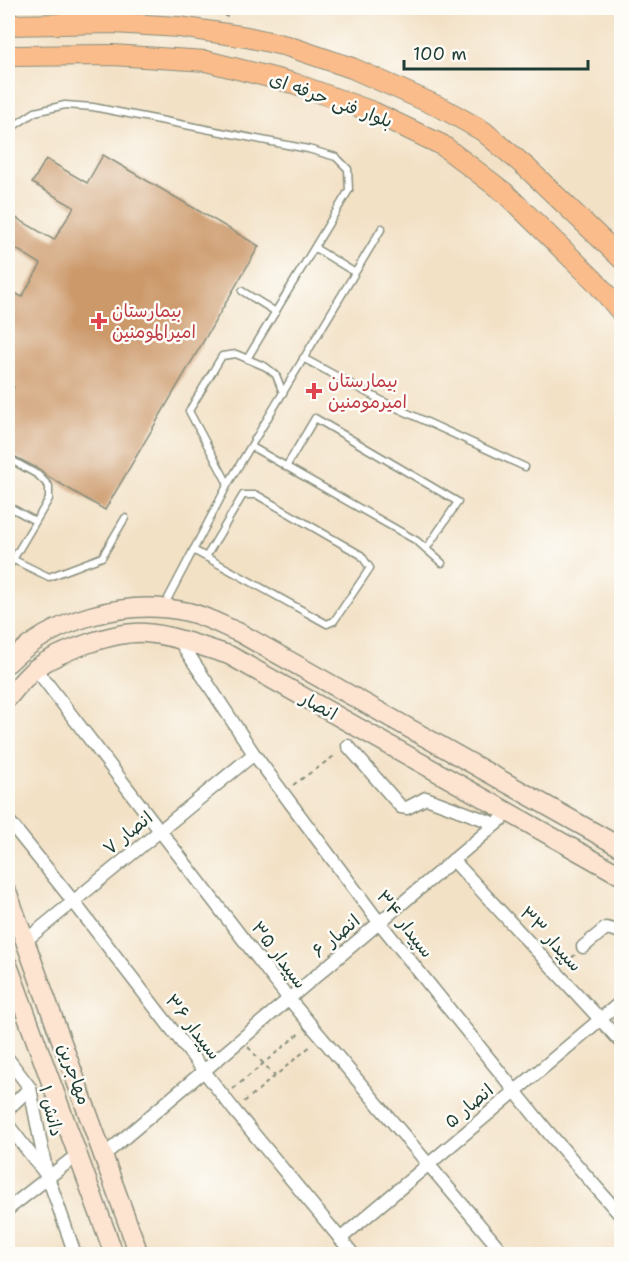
<svg xmlns="http://www.w3.org/2000/svg" width="629" height="1262" font-family="'Shantell Sans','Playpen Sans Arabic',sans-serif">
	<style>
		.building { fill: #cc996a }
		.lines { fill: none; stroke-linecap: round; stroke-linejoin: round }
		.service-casing { stroke: #898f7d; stroke-width: 9 }
		.minor-casing { stroke: #898f7d; stroke-width: 15 }
		.secondary-casing { stroke: #898f7d; stroke-width: 21 }
		.primary-casing { stroke: #898f7d; stroke-width: 22 }
		.path { stroke: #898f7d; stroke-width: 2; stroke-dasharray: 4.5 4.5; stroke-linecap: butt }
		.service { stroke: #fff; stroke-width: 6 }
		.minor { stroke: #fff; stroke-width: 12 }
		.secondary { stroke: #fde4d1; stroke-width: 18 }
		.primary { stroke: #fabc8b; stroke-width: 20 }
		.health-dot { fill: #e0444e; stroke: #fdfcf7; stroke-width: 2 }
		.labels { text-anchor: middle; stroke-width: 5; stroke-linejoin: round; paint-order: stroke }
		.street-label { font-size: 18px; fill: #1f3d34; stroke: #fdfcf7 }
		.health-label { font-size: 18px; fill: #be3a42; stroke: #fdfcf7; text-anchor: start }
	</style>
	<rect width="100%" height="100%" fill="#fdfcf7"/>
	<filter id="ink" filterUnits="userSpaceOnUse"><feTurbulence type="fractalNoise" baseFrequency=".0167" numOctaves="2"/><feDisplacementMap in="SourceGraphic" scale="12" xChannelSelector="R" yChannelSelector="G"/><feConvolveMatrix kernelMatrix="1 2 1 2 8 2 1 2 1" color-interpolation-filters="sRGB"/></filter>
	<filter id="wash" filterUnits="userSpaceOnUse"><feTurbulence type="fractalNoise" baseFrequency=".008" numOctaves="4" result="noise"/><feDisplacementMap in="SourceGraphic" scale="24" xChannelSelector="R" yChannelSelector="G"/><feGaussianBlur stdDeviation="1.35" result="paint"/><feColorMatrix in="noise" values="0 0 0 0 0 0 0 0 0 0 0 0 0 0 0 0 0 1.4 0 .05"/><feComposite in="paint" operator="in"/></filter>
	<g filter="url(#wash)">
		<rect width="100%" height="100%" fill="#f3e1c6"/>
		<g id="blocks">
			<polygon class="building" points="103,155 259,246 105,510 47,476 41,470 8,453 8,399 14,387 8,383 8,289 22,297 41,264 8,244 8,226 13,216 54,240 74,207 32,183 46,159 87,183"/>
		</g>
	</g>
	<g filter="url(#ink)">
		<use href="#blocks" fill-opacity="0" stroke="#898f7d" stroke-width="1.5"/>
		<g class="lines">
			<defs>
				<g id="service">
					<polyline points="8,130 35,112 65,105 93,107 308,149 336,157 348,169 349,190 247,359"/>
					<polyline points="315,248 354,272"/>
					<polyline points="242,291 276,312"/>
					<polyline points="303,358 388,404 525,467"/>
					<polyline points="252,447 417,541 442,563"/>
					<polyline points="8,458 38,475 49,486 49,499 8,568"/>
					<polyline points="286,467 315,418 458,502 426,549"/>
					<polyline points="228,484 189,411 222,356 236,354 266,367 276,375 283,393"/>
					<polyline points="8,506 35,521"/>
					<polyline points="193,550 206,557 327,624 334,621 370,568 361,555 257,495 243,495 206,557"/>
					<polyline points="8,557 49,577 102,557 125,518"/>
					<polyline points="164,606 228,484 382,228"/>
				</g>
				<g id="minor">
					<polyline points="179,640 254,754 379,922 548,1132 622,1217"/>
					<polyline points="36,669 289,999 504,1254"/>
					<polyline points="348,746 401,807 407,808 426,798 496,824"/>
					<polyline points="8,820 73,901 234,1110 353,1254"/>
					<polyline points="453,860 622,1043"/>
					<polyline points="25,941 254,754"/>
					<polyline points="583,947 606,928 622,932"/>
					<polyline points="8,1059 30,1088 47,1175"/>
					<polyline points="8,1109 30,1088"/>
					<polyline points="8,1125 48,1177 75,1254"/>
					<polyline points="103,1156 509,813"/>
					<polyline points="8,1209 77,1155"/>
					<polyline points="340,1239 622,1001"/>
				</g>
				<g id="secondary">
					<path d="M8 663C53 619 126 598 188 612 206 616 223 626 240 633L622 848"/>
					<path d="M8 698C16 688 26 676 36 668 60 651 115 631 145 633 173 635 202 647 229 655L622 876"/>
					<polyline points="8,894 139,1254"/>
					<polyline points="8,965 114,1254"/>
				</g>
				<g id="primary">
					<polyline points="8,25 113,23 179,27 247,37 287,46 352,68 444,109 483,131 527,168 622,259"/>
					<polyline points="8,56 112,55 206,61 293,83 373,112 442,145 505,193 594,280 622,313"/>
				</g>
			</defs>
			<use href="#service" class="service-casing"/>
			<use href="#minor" class="minor-casing"/>
			<use href="#secondary" class="secondary-casing"/>
			<use href="#primary" class="primary-casing"/>
			<g class="path">
				<polyline points="218,8 228,18"/>
				<polyline points="293,785 337,754"/>
				<polyline points="565,963 575,955"/>
				<polyline points="248,1047 275,1076"/>
				<polyline points="233,1089 302,1031"/>
				<polyline points="244,1102 313,1044"/>
			</g>
			<use href="#service" class="service"/>
			<use href="#minor" class="minor"/>
			<use href="#secondary" class="secondary"/>
			<use href="#primary" class="primary"/>
		</g>
	</g>
	<g class="health-dot">
		<path d="M96 312h6v6h6v6h-6v6h-6v-6h-6v-6h6z"/>
		<path d="M311 382h6v6h6v6h-6v6h-6v-6h-6v-6h6z"/>
	</g>
	<g class="labels">
		<g class="street-label">
			<text transform="translate(331 100) rotate(20)" y="6">بلوار فنی حرفه ای</text>
			<text transform="translate(319 706) rotate(29)" y="6">انصار</text>
			<text transform="translate(128 833) rotate(-39)" y="6">انصار ۷</text>
			<text transform="translate(405 924) rotate(52)" y="6">سپیدار ۳۴</text>
			<text transform="translate(336 936) rotate(-40)" y="6">انصار ۶</text>
			<text transform="translate(551 939) rotate(47)" y="6">سپیدار ۳۳</text>
			<text transform="translate(279 955) rotate(53)" y="6">سپیدار ۳۵</text>
			<text transform="translate(193 1027) rotate(52)" y="6">سپیدار ۳۶</text>
			<text transform="translate(74 1074) rotate(70)" y="6">مهاجرین</text>
			<text transform="translate(469 1106) rotate(-40)" y="6">انصار ۵</text>
			<text transform="translate(51 1111) rotate(76)" y="6">دانش ۱</text>
		</g>
		<g class="health-label">
			<text x="112" y="317">بیمارستان<tspan x="112" dy="21">امیرالمومنین</tspan></text>
			<text x="328" y="387">بیمارستان<tspan x="328" dy="21">امیرمومنین</tspan></text>
		</g>
	</g>
	<rect width="629" height="1262" fill="none" stroke="#fdfcf7" stroke-width="30"/>
	<path d="M404 60v9h184v-9" fill="none" stroke="#1f3d34" stroke-width="3"/>
	<text x="413" y="60" font-size="18" fill="#1f3d34" stroke="#fdfcf7" stroke-width="4.5" paint-order="stroke">100 m</text>
</svg>
